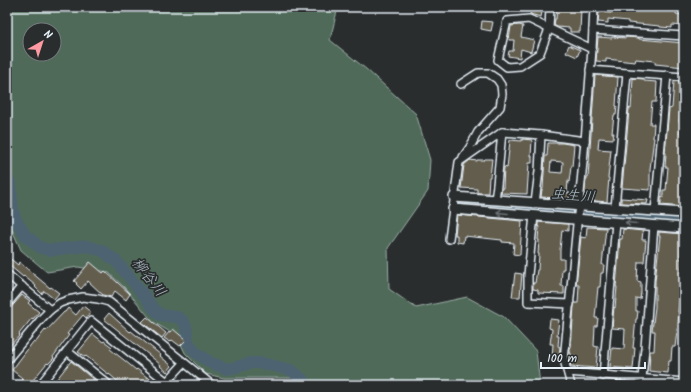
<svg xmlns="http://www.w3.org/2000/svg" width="691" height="392" font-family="Kalam,'Klee One',sans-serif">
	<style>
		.green { fill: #4f6a59; stroke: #9caea8; fill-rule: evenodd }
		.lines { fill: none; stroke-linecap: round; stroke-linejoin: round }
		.river { stroke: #4e6472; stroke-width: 12 }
		.building { fill: #645d4d; stroke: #e8f1f8; fill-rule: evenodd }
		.minor-casing { stroke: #e8f1f8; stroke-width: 10 }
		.tertiary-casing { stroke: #e8f1f8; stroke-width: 12 }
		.minor { stroke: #2a2d2e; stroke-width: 7 }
		.tertiary { stroke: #2a2d2e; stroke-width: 9 }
		.oneway { stroke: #6c7275 }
		.labels { text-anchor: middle; stroke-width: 3.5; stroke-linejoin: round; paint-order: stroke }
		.water-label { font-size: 15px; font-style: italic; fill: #aab9c2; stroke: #2a2d2e }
	</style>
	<rect width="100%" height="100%" fill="#2a2d2e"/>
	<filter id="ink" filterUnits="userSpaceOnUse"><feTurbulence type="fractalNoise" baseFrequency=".025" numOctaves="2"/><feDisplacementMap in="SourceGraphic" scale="8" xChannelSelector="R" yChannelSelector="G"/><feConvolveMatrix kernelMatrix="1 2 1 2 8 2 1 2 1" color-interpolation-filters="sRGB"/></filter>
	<g filter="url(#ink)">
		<path class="green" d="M7 7H338L330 40 366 69 416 114 430 160 428 191 388 248 389 289 416 308 467 297 504 317 536 351 540 385H306L296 378H224L206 374 185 353 177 336 153 322 125 288 108 272 78 267 47 272 21 250 9 223 7 216ZM30 30H54V54H30Z"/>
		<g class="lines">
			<g class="river">
				<polyline points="7,178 10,183 13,211 16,220 25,235 41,248 51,250 87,246 103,251 117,262 147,299 153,308 160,315 177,317 183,321 186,326 188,342 195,352 211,363 228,369 251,363 261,363 291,370 302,379 307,385"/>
				<polyline points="460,202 684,221"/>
			</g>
		</g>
		<g class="building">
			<polygon points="532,7 543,7 541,17 530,14"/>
			<polygon points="557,7 581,9 580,32 570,32 570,28 557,27 554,25 555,19 556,19"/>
			<polygon points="613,7 677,7 676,14 684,15 684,26 672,25 672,28 660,27 660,26 628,23 628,21 608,19 608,23 598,22 599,12 611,13 611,12 612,12"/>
			<polygon points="482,21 493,22 491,31 481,29"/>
			<polygon points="519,25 523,26 521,37 534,40 531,52 521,49 520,58 508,56 509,51 513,51 514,40 509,40 511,26"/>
			<polygon points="598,37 612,38 612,37 626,38 626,37 639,38 639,39 684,43 684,67 655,64 655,61 636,59 635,62 606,59 606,62 596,61"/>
			<polygon points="569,45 580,50 577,57 566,52"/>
			<polygon points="595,75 618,77 616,106 617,106 616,115 614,115 612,133 614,133 613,139 599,138 598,149 611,150 608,178 609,178 607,202 584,200 586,178 588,178"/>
			<polygon points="633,78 644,79 644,81 657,82 656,102 652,102 650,124 654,124 653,138 654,138 650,169 650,190 622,188 628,122 629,108 631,109"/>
			<polygon points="674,81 683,82 682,95 683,95 683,102 681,102 679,122 681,122 680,134 684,134 684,207 661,205 661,197 663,198 663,190 666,190 668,167 665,167 666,153 665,153 669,109 672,108"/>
			<polygon points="522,139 532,140 531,156 532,156 532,163 529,163 527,194 501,193 502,188 503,188 504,167 507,168 510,140 522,141"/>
			<path d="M548 143H563L574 145 572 167H571L569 182 568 181 567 193H570L569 199 541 197 542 189H543L545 156H547ZM551 161 563 162 562 173 550 172Z"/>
			<polygon points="485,159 492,159 490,177 489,177 488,193 477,193 477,189 461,188 462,181 464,165 470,160 477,161 477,160 484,160"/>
			<polygon points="621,198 648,200 647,204 621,203"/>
			<polygon points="457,215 522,221 520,255 513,254 514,243 502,242 502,240 464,236 463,243 457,242 457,235 455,235"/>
			<polygon points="538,222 568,224 568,231 562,230 560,250 560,259 564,259 564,269 562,269 561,286 564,286 564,294 538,293 538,290 533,289 533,283 535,283 537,270 538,270 539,254 538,254 539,240 538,240 539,227 538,226"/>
			<polygon points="587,227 606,228 602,265 604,265 603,273 601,273 600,287 598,287 595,318 598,318 597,326 595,326 594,346 598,347 596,368 571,366 570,363 571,353 570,353 570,347 571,348 574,306 575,303 578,303 579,285 576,285 581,237 586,238"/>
			<polygon points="623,229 643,231 642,240 646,240 644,262 638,262 637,281 641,282 641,292 640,299 636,298 636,311 638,311 637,319 636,319 633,348 635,348 633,369 610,367 612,348 624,349 625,329 612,328 614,307 615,308 617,287 616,287 620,239 622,239"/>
			<polygon points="659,232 684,234 684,239 682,239 680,259 682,259 681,270 682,271 681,293 680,293 678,312 679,313 678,323 675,347 672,347 671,361 669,361 668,373 649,371 650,351 654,351 655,331 652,331 655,307 655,281 660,236 659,236"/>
			<polygon points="7,256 18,265 19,262 50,288 51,287 59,293 54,299 44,291 42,294 35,287 36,286 24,276 23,277 10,266 7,269"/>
			<polygon points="90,262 103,273 105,271 130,294 126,300 115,291 111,297 103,295 88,281 81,289 76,284 77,283 74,281"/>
			<polygon points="515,273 522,274 520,297 512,297"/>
			<polygon points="22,295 30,301 28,303 39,312 33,319 32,318 19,334 20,335 7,349 7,312"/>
			<polygon points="83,306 91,312 86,318 83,315 67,334 69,335 53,357 54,358 48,364 47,363 29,385 28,385 21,379 22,378 12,370 33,342 35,343 45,330 46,331 64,312 65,312 68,308 76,315"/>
			<polygon points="109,313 130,332 131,331 161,355 160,356 172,366 167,372 160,366 161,365 149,355 104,319"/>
			<polygon points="147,317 166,333 162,338 142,322"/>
			<polygon points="550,319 559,320 557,336 559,336 558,346 560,347 559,358 552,358 553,344 550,344 552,329 549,328"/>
			<polygon points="173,329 186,340 180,346 172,340 170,342 164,338 170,331 171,332"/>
			<polygon points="93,334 103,342 104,341 112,347 110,349 124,360 136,370 137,369 148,378 149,377 158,385 122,385 109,374 109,375 86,356 85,357 78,352"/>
			<polygon points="71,361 88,375 99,385 62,385 56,380"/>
		</g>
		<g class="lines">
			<defs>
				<g id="minor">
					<polyline points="593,30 684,36"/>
					<polyline points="592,49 594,7"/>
					<polyline points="590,70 627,73 684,77"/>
					<polyline points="461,84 478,73 488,73 497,79 501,85 502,94 500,107 478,132 470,147 463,157"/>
					<polyline points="495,200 497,185 502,132"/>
					<polyline points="535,203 539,171 541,135"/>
					<polyline points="615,208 627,73"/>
					<polyline points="655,211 667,75"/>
					<polyline points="534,215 528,275 528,302 570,304"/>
					<polyline points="449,239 459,162 502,132 541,135 585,141 592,49 529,19 507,21 498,60 507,67 520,66 540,53 549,29 550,7"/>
					<polyline points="7,274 50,310"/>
					<polyline points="7,304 22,286"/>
					<polyline points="67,351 109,385"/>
					<polyline points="7,360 42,318 50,310 60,303 68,300 83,297 98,299 109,302 212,385"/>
					<polyline points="568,372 684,382"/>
					<polyline points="603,376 616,222"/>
					<polyline points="642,378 645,348 654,225"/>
					<polyline points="48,385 43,381 91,321 167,382"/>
					<polyline points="164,385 184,363"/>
					<polyline points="571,385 564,360 585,141"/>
				</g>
				<g id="tertiary">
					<polyline points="454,197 684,213"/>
					<polyline points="453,209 684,228"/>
				</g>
			</defs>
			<use href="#minor" class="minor-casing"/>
			<use href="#tertiary" class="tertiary-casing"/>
			<use href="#minor" class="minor"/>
			<use href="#tertiary" class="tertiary"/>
		</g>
		<defs><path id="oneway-shaft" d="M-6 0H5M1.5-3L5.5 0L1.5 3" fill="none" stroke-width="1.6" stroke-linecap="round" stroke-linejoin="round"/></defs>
		<g class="oneway">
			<use href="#oneway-shaft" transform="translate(502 213) rotate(-175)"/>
			<use href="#oneway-shaft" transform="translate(631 223) rotate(-175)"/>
		</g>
	</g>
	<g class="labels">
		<g class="water-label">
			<text transform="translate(573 195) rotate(5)" y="5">虫生川</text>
			<text transform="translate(149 277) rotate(52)" y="5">柳谷川</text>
		</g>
	</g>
	<rect width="691" height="392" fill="none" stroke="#2a2d2e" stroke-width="24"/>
	<rect x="12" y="12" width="667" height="368" fill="none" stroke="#e8f1f8" stroke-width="1.5" filter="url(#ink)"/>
	<g transform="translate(42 42) rotate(39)"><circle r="19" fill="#2a2d2e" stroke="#767b7f"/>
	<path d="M0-3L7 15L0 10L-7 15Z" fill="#ff9aa2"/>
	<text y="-6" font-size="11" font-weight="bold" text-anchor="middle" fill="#e8f1f8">N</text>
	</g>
	<path d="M541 362v6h104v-6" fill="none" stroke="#e8f1f8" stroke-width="2"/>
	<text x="547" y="362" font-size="12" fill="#e8f1f8" stroke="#2a2d2e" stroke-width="3" paint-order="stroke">100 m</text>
</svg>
